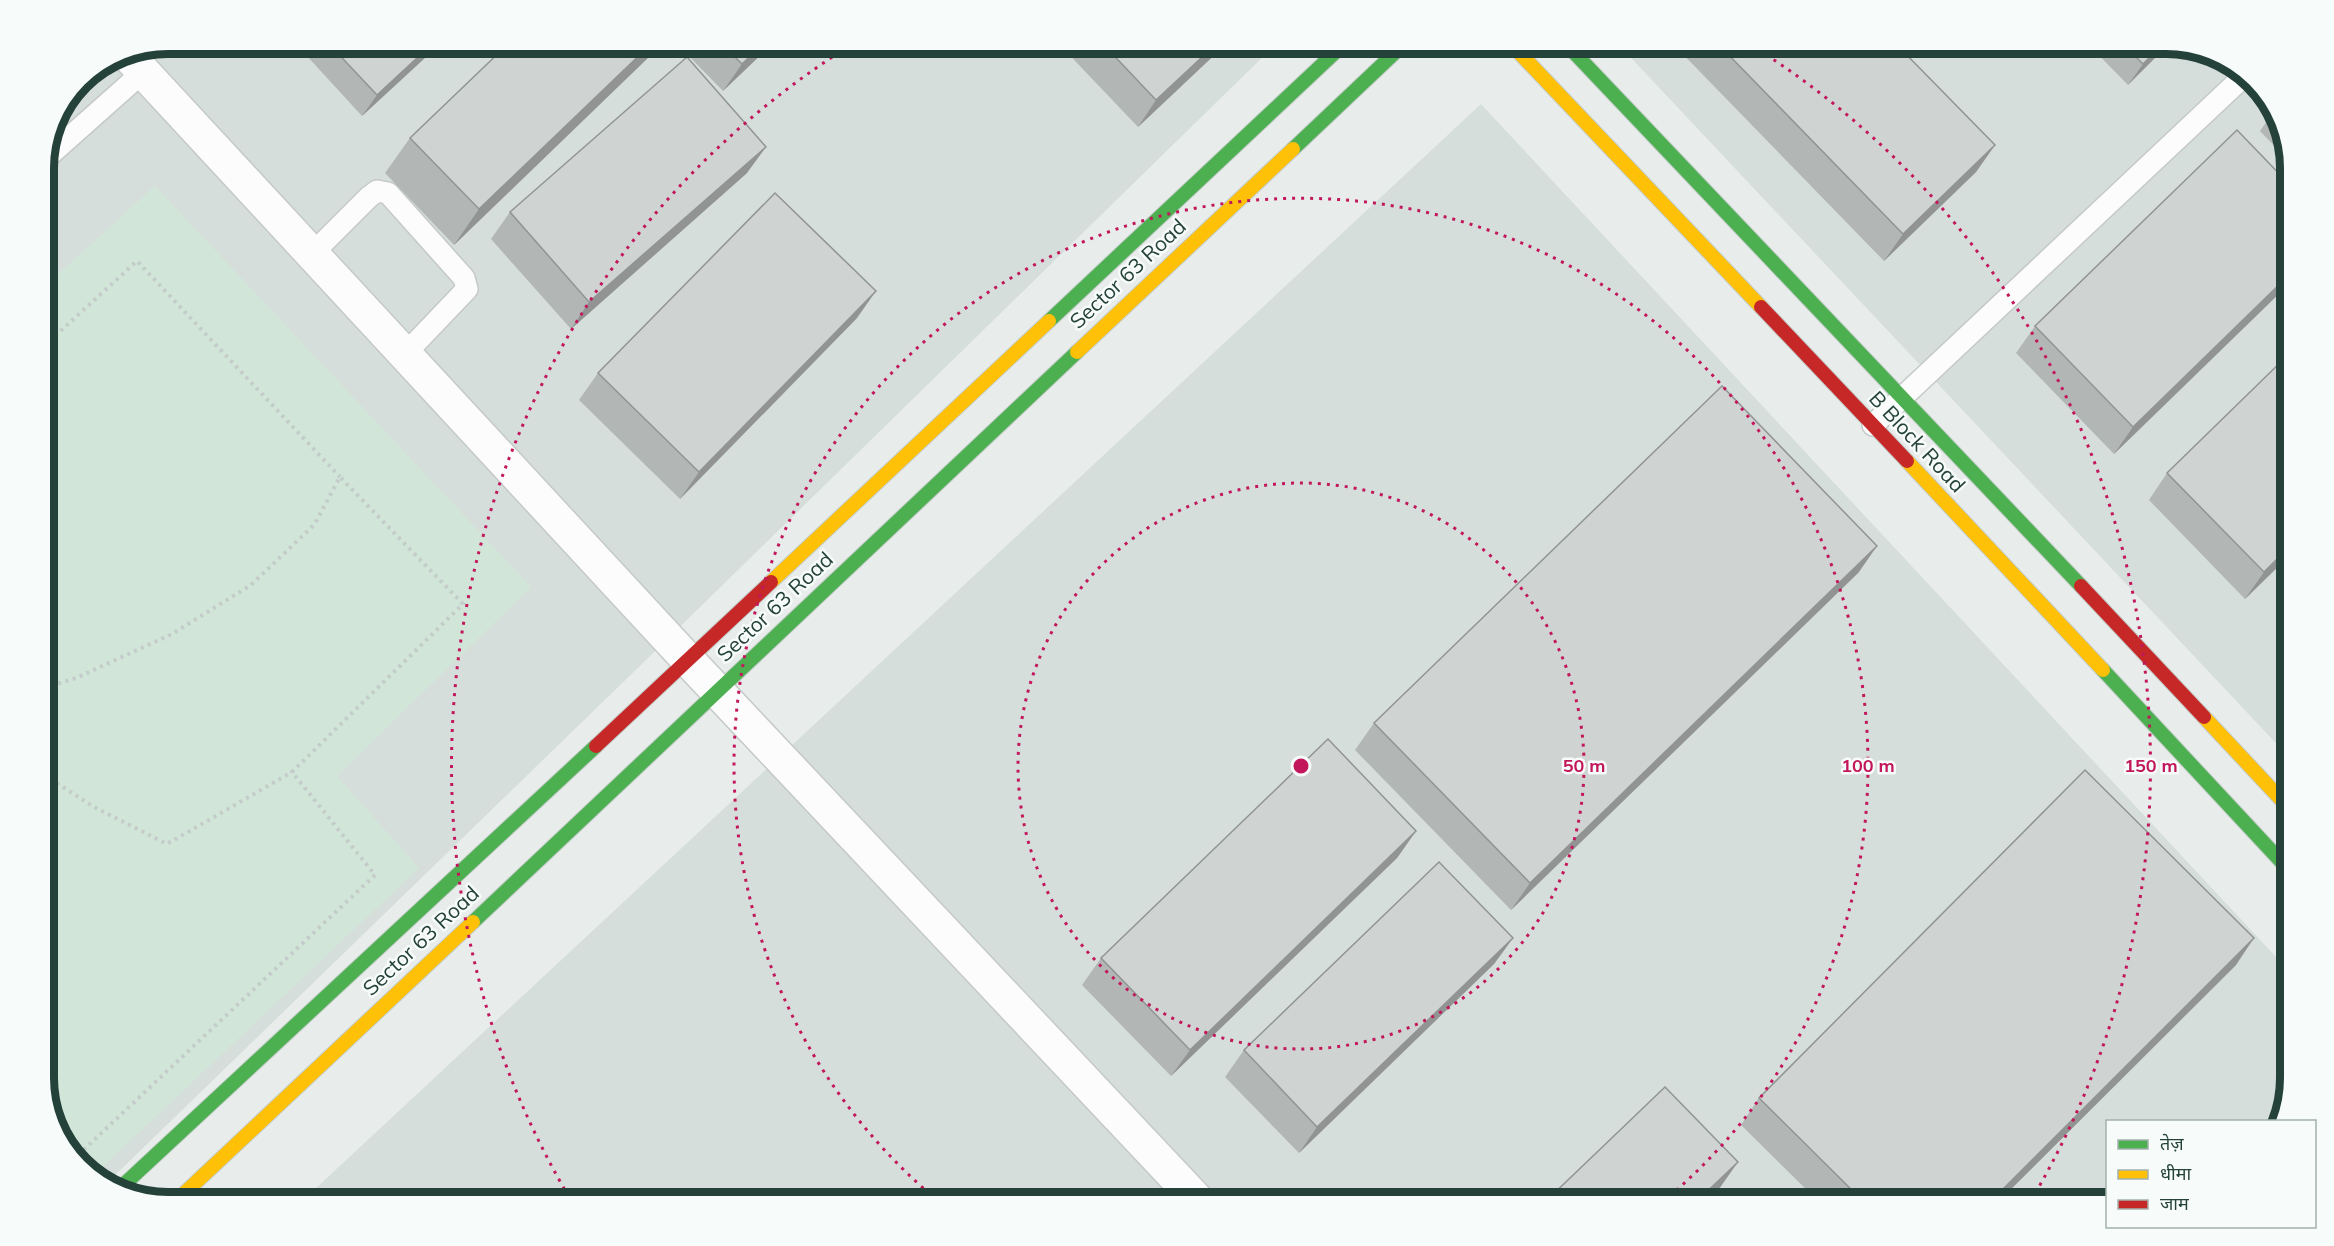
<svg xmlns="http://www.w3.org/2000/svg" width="2334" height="1246" font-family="Mulish,'Noto Sans Devanagari',sans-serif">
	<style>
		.built { fill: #d6dedb }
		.green { fill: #d1e6d8 }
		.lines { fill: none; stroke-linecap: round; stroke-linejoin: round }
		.lane-casing { stroke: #c5cac8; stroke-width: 24 }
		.street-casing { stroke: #c5cac8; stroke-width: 36 }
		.fast-casing { stroke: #c3cbc8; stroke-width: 16 }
		.slow-casing { stroke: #c3cbc8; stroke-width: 16 }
		.jam-casing { stroke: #c3cbc8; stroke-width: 16 }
		.path { stroke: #c3ccca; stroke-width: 4; stroke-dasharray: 3 4.5; stroke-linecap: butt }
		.lane { stroke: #fcfcfc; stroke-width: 21 }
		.street { stroke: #fcfcfc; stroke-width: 33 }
		.fast { stroke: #4caf50; stroke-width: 14 }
		.slow { stroke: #ffc107; stroke-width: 14 }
		.jam { stroke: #c62828; stroke-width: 14 }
		.wall { fill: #b2b6b5 }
		.shaded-wall { fill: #919493 }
		.building { fill: #cfd4d2; stroke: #919493; stroke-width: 1.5 }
		.ring { fill: none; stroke: #c2185b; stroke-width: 3; stroke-dasharray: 3 6 }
		.labels { text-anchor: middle; stroke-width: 5; stroke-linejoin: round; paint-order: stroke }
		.street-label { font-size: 21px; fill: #24423a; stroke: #f7fbf9 }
		.rim { fill: none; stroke: #24423a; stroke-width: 8 }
		.centre { fill: #c2185b; stroke: #f7fbf9; stroke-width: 3 }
		.ring-label { font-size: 18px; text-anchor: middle; font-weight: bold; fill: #c2185b; stroke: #f7fbf9; stroke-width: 5; stroke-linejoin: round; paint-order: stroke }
	</style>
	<rect width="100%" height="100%" fill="#e8edeb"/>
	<g class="built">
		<polygon points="168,44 1276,44 646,660 106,1184 64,1147 44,1087 44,160 53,120 80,80 121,53"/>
		<polygon points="1618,44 2166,44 2221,56 2270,99 2290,160 2290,758"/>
		<polygon points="1481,104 2290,972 2290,1078 2280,1121 2108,1122 2107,1202 301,1202"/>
	</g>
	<polygon class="green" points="155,186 531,587 337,776 419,868 95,1174 64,1147 44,1087 44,287"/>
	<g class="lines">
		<defs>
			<g id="lane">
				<polyline points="44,160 143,72"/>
				<polyline points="312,254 369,197 377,191 388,193 464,278 467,289 405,354"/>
				<polyline points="1873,425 2244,76"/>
			</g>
			<polyline id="street" points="125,52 688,660 1199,1202"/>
			<g id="fast">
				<polyline points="1566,44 2081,586"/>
				<polyline points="1293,149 1404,44"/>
				<polyline points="1049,321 1344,44"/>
				<polyline points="2103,670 2290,871"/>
				<polyline points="473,922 1077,352"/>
				<polyline points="117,1191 596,746"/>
			</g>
			<g id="slow">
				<polyline points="1511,44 1761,307"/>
				<polyline points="1077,352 1293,149"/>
				<polyline points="1907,461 2103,670"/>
				<polyline points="771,582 1049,321"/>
				<polyline points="2204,717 2290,809"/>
				<polyline points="175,1202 473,922"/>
			</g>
			<g id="jam">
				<polyline points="1761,307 1907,461"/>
				<polyline points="2081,586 2204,717"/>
				<polyline points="596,746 771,582"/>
			</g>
		</defs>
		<use href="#lane" class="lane-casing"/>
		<use href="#street" class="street-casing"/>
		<use href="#fast" class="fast-casing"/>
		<use href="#slow" class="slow-casing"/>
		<use href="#jam" class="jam-casing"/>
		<g class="path">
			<polyline points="44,346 137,261 340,477"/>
			<polyline points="44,688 76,678 172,634 251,585 314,525 340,477 463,604 292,772 375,875 76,1157"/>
			<polyline points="44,775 94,807 167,844 292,772"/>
		</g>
		<use href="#lane" class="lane"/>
		<use href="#street" class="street"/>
		<use href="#fast" class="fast"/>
		<use href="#slow" class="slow"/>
		<use href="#jam" class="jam"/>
	</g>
	<g class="wall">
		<polygon points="314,44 440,44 362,116 306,55"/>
		<polygon points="508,44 659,44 652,54 454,245 385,173 410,138"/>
		<polygon points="677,44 772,44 723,91"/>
		<polygon points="1059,44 1226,44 1138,127"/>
		<polygon points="1673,44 1896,44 1995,145 1976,172 1884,261"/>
		<polygon points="2088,44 2166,44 2128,85"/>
		<polygon points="2274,111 2290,160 2290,162 2260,131"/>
		<polygon points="747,173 571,329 491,239 510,212"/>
		<polygon points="2290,185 2290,283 2114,454 2016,353 2035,326"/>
		<polygon points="857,318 680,499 579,400 598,373"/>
		<polygon points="2290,353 2290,555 2245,599 2149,500 2167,473"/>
		<polygon points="1859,572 1511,910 1355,750 1374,723"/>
		<polygon points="1416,831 1397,858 1171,1076 1082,985 1101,958"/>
		<polygon points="1513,938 1494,964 1299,1153 1225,1077 1244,1050"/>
		<polygon points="2236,965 1998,1202 1819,1202 1741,1125 1759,1098"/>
	</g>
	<g class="shaded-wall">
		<polygon points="432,44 440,44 362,116 377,95"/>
		<polygon points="651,44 659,44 652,54 454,245 479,209"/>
		<polygon points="763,44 772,44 723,91 742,64"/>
		<polygon points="1216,44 1226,44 1138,127 1156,100"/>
		<polygon points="2163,44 2169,44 2128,85 2143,64"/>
		<polygon points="1995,145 1976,172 1884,261 1903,234"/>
		<polygon points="766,147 747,173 571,329 589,302"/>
		<polygon points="2290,274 2290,283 2114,454 2133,427"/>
		<polygon points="876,291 857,318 680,499 699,472"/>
		<polygon points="1877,546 1859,572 1511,910 1530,883"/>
		<polygon points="2290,546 2290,555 2245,599 2264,572"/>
		<polygon points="1416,831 1397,858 1171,1076 1190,1050"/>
		<polygon points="1513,938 1494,964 1299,1153 1317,1127"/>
		<polygon points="2254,938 2236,965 1998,1202 1990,1202"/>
		<polygon points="1738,1162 1719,1189 1705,1202 1696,1202"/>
	</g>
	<g class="building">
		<polygon points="329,44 432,44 377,95"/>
		<polygon points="508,44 651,44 479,209 410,138"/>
		<polygon points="722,44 763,44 742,64"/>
		<polygon points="1103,44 1216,44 1156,100"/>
		<polygon points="1718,44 1896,44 1995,145 1903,234"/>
		<polygon points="2123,44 2163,44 2143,64"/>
		<polygon points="687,57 766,147 589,302 510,212"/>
		<polygon points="2237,130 2290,185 2290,274 2133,427 2035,326"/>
		<polygon points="775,193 876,291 699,472 598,373"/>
		<polygon points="2290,353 2290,546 2264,572 2167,473"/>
		<polygon points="1722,386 1877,546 1530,883 1374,723"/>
		<polygon points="1328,739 1416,831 1190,1050 1101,958"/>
		<polygon points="2085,770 2254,938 1990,1202 1864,1202 1759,1098"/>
		<polygon points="1439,862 1513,938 1317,1127 1244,1050"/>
		<polygon points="1665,1087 1738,1162 1696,1202 1545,1202"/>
	</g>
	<g class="ring">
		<circle cx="1301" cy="766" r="283"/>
		<path d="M937 1200A567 567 0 1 1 1665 1200"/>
		<path d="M569 1197A850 850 0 0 1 851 45M1751 45A850 850 0 0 1 2033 1197"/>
	</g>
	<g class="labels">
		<g class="street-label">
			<text transform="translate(1128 274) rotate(-43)" y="7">Sector 63 Road</text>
			<text transform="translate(1917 442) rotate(47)" y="7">B Block Road</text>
			<text transform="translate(775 607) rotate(-43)" y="7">Sector 63 Road</text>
			<text transform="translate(421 941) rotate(-43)" y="7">Sector 63 Road</text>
		</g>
	</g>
	<path d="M0 0H2334V1246H0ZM168 54H2166A114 114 0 0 1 2280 168V1078A114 114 0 0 1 2166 1192H168A114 114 0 0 1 54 1078V168A114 114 0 0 1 168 54Z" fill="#f7fbf9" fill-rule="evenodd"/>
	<path class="rim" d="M168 54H2166A114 114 0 0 1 2280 168V1078A114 114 0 0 1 2166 1192H168A114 114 0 0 1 54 1078V168A114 114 0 0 1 168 54Z"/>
	<circle cx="1301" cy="766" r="9" class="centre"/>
	<g class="ring-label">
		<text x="1584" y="772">50 m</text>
		<text x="1868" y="772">100 m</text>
		<text x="2151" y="772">150 m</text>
	</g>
	<rect x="2106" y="1120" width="210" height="108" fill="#f7fbf9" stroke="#a3b1ad" stroke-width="1.5"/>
	<rect x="2118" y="1140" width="30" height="9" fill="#4caf50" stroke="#a3b1ad" stroke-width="1.5"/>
	<text x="2160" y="1150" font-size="18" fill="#24423a">तेज़</text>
	<rect x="2118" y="1170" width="30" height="9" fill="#ffc107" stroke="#a3b1ad" stroke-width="1.5"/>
	<text x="2160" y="1180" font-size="18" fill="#24423a">धीमा</text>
	<rect x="2118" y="1200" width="30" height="9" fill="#c62828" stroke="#a3b1ad" stroke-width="1.5"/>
	<text x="2160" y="1210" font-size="18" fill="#24423a">जाम</text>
</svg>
